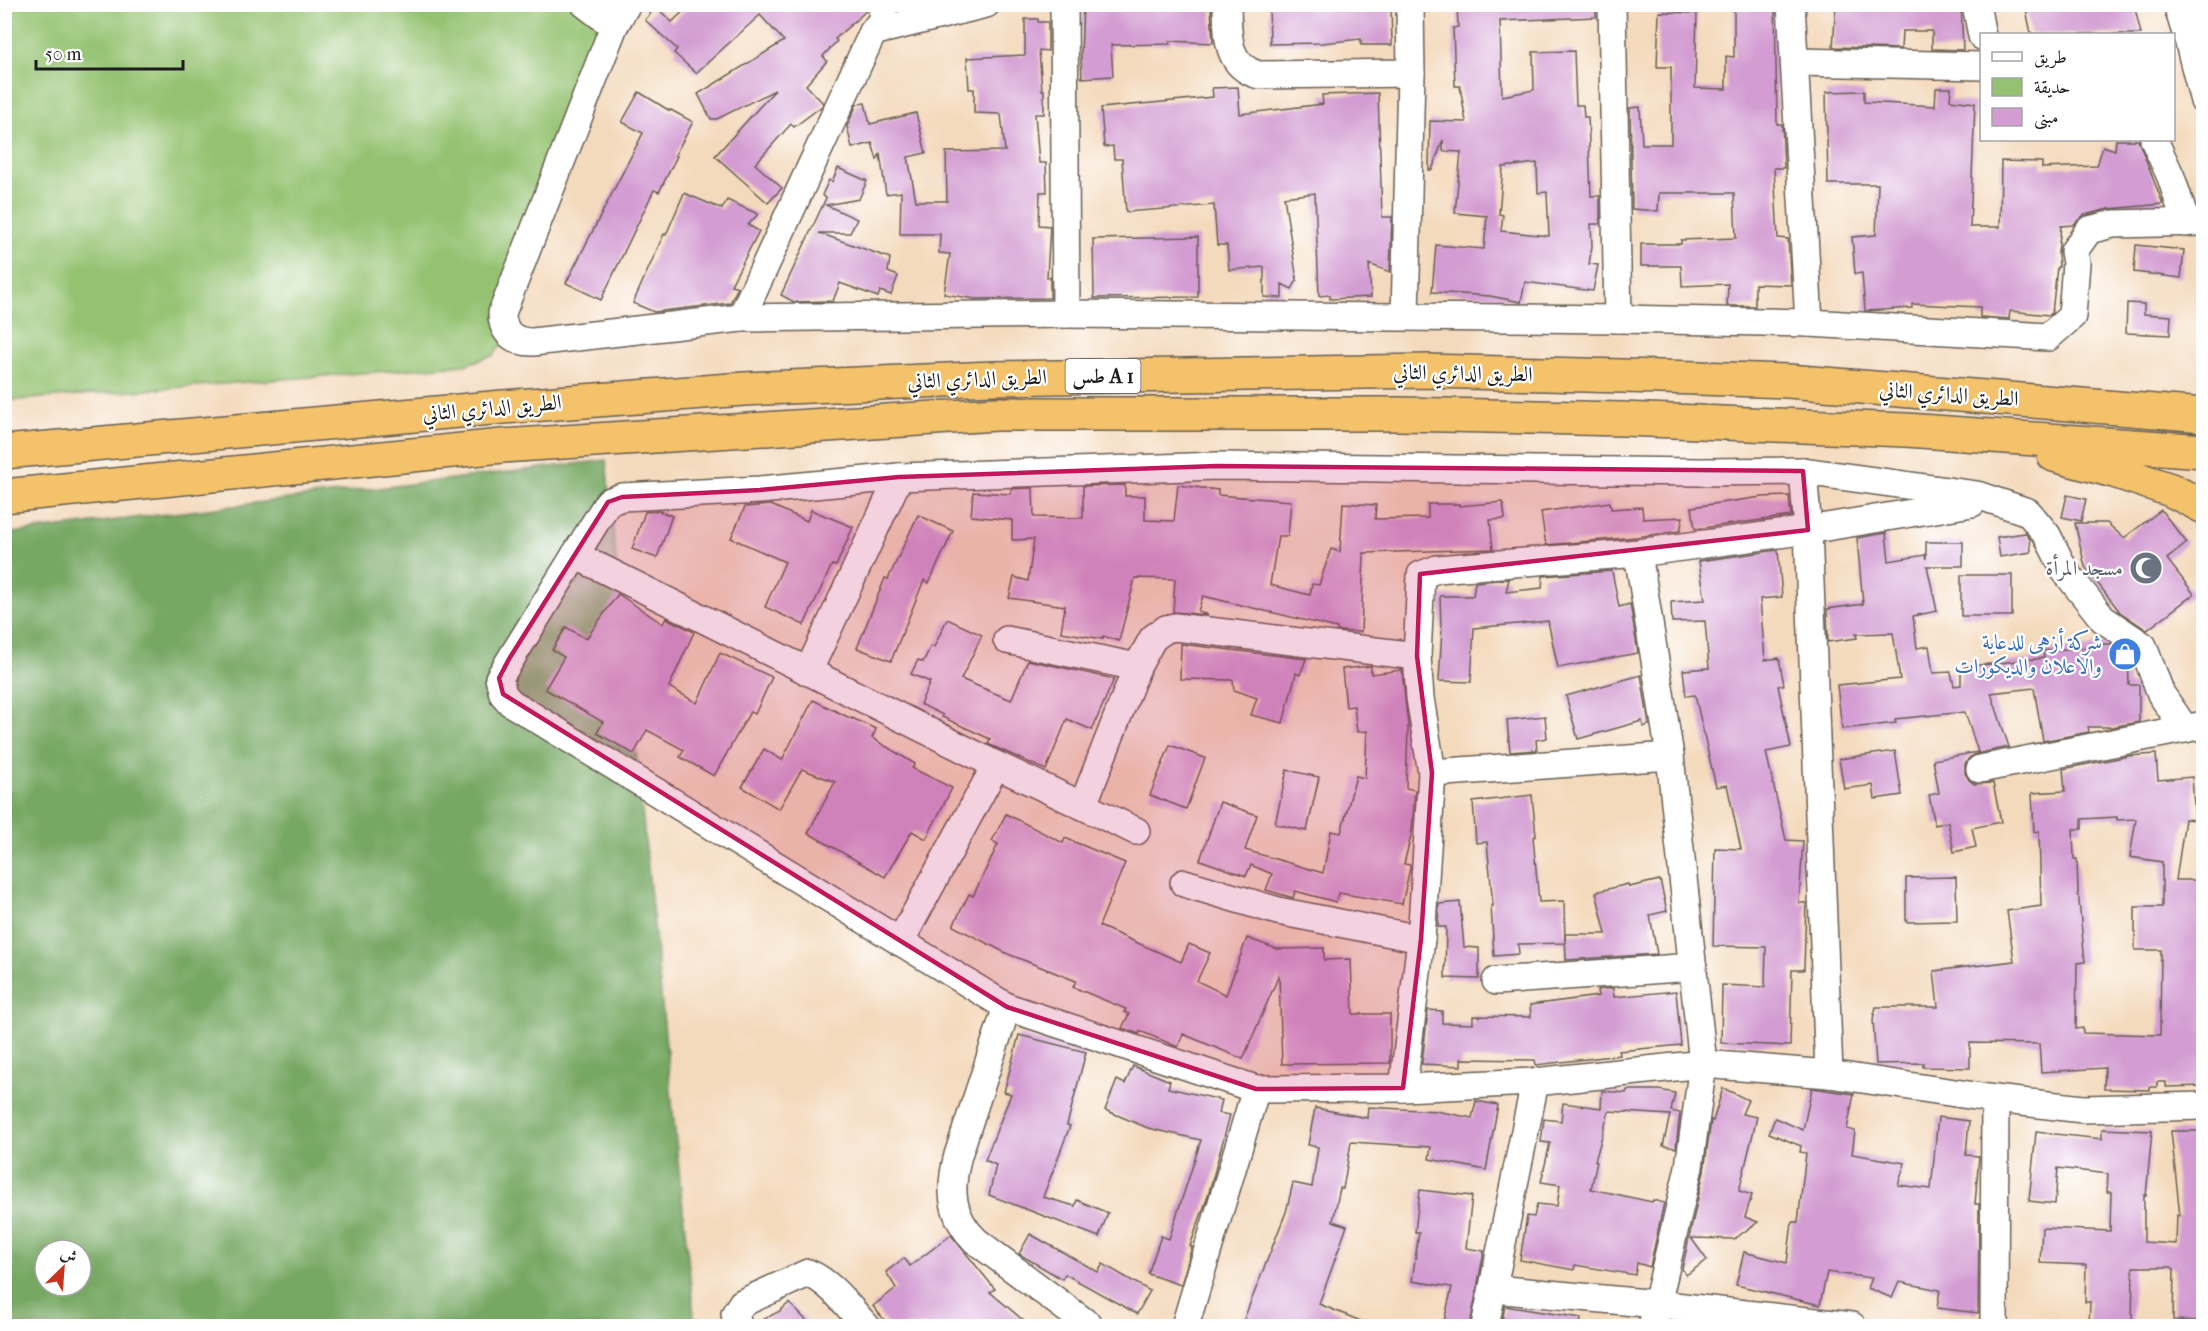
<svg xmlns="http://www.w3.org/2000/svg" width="2208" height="1331" font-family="'IM FELL French Canon',Amiri,serif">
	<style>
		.green { fill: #94c271; stroke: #586f46; stroke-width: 1.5 }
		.forest { fill: #77a863; stroke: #4a6240; stroke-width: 1.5; fill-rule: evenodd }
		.building { fill: #d39cd2; fill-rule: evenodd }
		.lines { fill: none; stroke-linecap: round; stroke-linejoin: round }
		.minor-casing { stroke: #685e54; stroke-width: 30 }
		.highway-casing { stroke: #685e54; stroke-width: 36 }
		.minor { stroke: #fff; stroke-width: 27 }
		.highway { stroke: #f3c26a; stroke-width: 33 }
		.marked { fill: #c2185b; fill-opacity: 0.2; stroke: #c2185b; stroke-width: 4.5; stroke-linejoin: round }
		.labels { text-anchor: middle; stroke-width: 4.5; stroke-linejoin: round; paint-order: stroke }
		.shield { fill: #fff; stroke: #606060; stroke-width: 1.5 }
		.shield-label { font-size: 20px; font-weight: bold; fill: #1c1c1c }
		.street-label { font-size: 21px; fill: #1c1c1c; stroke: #fff }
		.worship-label { font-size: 21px; fill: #5b616d; stroke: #fff; text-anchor: end }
		.shop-label { font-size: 21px; fill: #366cbe; stroke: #fff; text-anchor: end }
	</style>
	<rect width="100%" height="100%" fill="#fff"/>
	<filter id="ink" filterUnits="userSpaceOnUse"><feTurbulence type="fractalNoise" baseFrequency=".0167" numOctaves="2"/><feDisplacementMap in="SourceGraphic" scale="12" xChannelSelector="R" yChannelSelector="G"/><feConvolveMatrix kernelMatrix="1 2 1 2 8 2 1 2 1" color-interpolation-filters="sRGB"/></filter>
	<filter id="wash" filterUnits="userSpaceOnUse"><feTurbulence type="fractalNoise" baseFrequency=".008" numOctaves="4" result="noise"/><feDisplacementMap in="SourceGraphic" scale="24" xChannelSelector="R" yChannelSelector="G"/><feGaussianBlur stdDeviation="1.35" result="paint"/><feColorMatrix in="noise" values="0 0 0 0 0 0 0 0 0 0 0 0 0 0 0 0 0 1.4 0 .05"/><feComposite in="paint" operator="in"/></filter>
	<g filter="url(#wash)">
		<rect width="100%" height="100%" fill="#f4dabd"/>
		<polygon class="green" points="585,4 614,26 508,335 494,355 464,365 5,401 5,5"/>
		<path class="forest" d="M606 460 695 1326H5L4 534ZM45 1250H81V1286H45Z"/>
		<g id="blocks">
			<g class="building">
				<polygon points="691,4 867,4 867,10 835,39 837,41 823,56 827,61 806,85 823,103 822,106 794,127 791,124 755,164 782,188 768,203 715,156 775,90 717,119 711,119 698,94 784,41 760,15 696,73 674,53 677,49 645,20 656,7 672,22"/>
				<polygon points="1083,4 1103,4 1102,8 1211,7 1213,43 1170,41 1170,44 1111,45 1113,76 1082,78 1081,56"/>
				<polygon points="1269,4 1391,4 1392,45 1361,45 1361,39 1322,43 1270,44"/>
				<path d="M1457 4H1596V17L1500 21 1502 96 1534 90 1533 52 1574 51 1576 105H1583L1584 117H1588L1591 196H1600V224H1591L1592 246 1589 264 1598 265 1593 291 1525 282 1521 302 1490 296 1432 292 1436 245 1484 249 1487 216 1455 213 1461 152 1443 151V140L1432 170H1429L1430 121 1466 122 1460 86H1455L1453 28 1458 27ZM1537 163 1538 193 1547 192 1549 236 1501 231 1503 215 1499 214 1503 167Z"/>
				<polygon points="1734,4 1775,4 1777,124 1782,124 1784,168 1774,168 1778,238 1788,239 1791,285 1755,284 1755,306 1727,306 1728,284 1682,286 1681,266 1641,266 1641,244 1681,244 1681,240 1736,238 1734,193 1659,193 1658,211 1632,209 1630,108 1640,107 1642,144 1671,144 1671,67 1657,67 1659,12 1697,13 1695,88 1726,89 1726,56 1734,57"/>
				<polygon points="1836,4 1961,4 1963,50 1932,49 1932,31 1902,31 1901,49 1833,47"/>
				<polygon points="2025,4 2134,4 2141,34 2031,34"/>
				<polygon points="1025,19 1038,19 1038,22 1048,22 1048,51 1039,50 1042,90 1044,90 1044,114 1035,114 1039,163 1046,163 1047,192 1040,192 1039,225 1050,226 1047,277 1050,277 1050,298 975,299 944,294 950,254 939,253 940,234 900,234 901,192 886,194 880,154 877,160 872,143 852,148 847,126 857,104 865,103 870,124 916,113 926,153 908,157 916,201 947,201 946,152 1005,151 1001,114 974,113 974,89 969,89 967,58 1025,55"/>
				<polygon points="1238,87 1240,114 1323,104 1322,95 1378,93 1382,217 1392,217 1390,272 1369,264 1371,297 1330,299 1330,295 1319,296 1315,193 1284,197 1297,280 1292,289 1282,284 1282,298 1264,297 1264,267 1229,270 1227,245 1217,245 1214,205 1126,212 1122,159 1114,159 1113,146 1104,147 1101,108 1213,97 1212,88"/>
				<polygon points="1936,88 1951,88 1950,100 1975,103 1970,227 2000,227 2001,161 2042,162 2042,168 2097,166 2103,146 2115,150 2116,140 2138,140 2163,204 2109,209 2084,215 2073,225 2061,226 2058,253 2059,267 2057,267 2052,313 2049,315 2010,311 2009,319 1980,317 1980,307 1912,304 1912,308 1865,311 1862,273 1855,274 1852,237 1876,235 1878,184 1828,184 1826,92 1864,91 1864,102 1935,106"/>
				<polygon points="639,92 670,111 671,110 693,122 675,155 677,156 659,192 654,190 601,300 566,283 643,133 622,122"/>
				<polygon points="838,168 867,181 859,199 826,205 857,219 850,233 819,233 890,258 888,272 898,276 891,295 880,291 878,297 840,283 833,301 794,302 781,295 826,198 822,195 829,180 832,182"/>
				<polygon points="684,193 722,209 727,200 758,214 748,225 759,231 731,285 738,287 730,303 654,312 633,303 664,234 666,235"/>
				<polygon points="1198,237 1198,297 1094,298 1093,239"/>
				<polygon points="2136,245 2184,250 2181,278 2134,272"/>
				<polygon points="2127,303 2144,304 2144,314 2171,316 2170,335 2126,333"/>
				<polygon points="1125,485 1125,496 1145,496 1145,520 1174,521 1178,485 1218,490 1218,495 1291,501 1288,536 1278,536 1270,585 1310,595 1312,584 1319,585 1331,549 1340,552 1343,503 1376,505 1375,519 1428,518 1428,504 1459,504 1459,506 1503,502 1505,519 1490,520 1493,549 1364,553 1361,632 1337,631 1337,628 1203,596 1198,611 1207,615 1173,612 1175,579 1135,578 1119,641 1103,636 1103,639 1061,632 1065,606 1009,598 1014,577 1028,581 1034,539 1012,540 1012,520 971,516 973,492 1011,494 1011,489 1033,488 1034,517 1083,518 1083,486"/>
				<polygon points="2067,495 2086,499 2081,521 2062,517"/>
				<polygon points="1789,496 1791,516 1695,529 1692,507 1762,497"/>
				<polygon points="1610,502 1611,509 1642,507 1643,519 1683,517 1680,531 1636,537 1546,545 1541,512"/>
				<polygon points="771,505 807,521 811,510 853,527 836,566 832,565 804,625 765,607 785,562 731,538 745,507"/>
				<polygon points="2161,510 2187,543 2167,559 2194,594 2147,630 2120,612 2085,567 2075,523 2107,523 2124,538"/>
				<polygon points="659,511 672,516 657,558 632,549 645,512"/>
				<polygon points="918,515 953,531 929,583 924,580 891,661 857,648 885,578 888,579"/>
				<polygon points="1886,533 1889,561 1925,555 1926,559 1926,542 1963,542 1963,566 1927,566 1937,611 1913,616 1917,648 1929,646 1933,673 1951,672 1954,686 1961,685 1961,671 1964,670 1964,667 2044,658 2043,651 2089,647 2096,644 2112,644 2128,655 2129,685 2139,685 2139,722 2112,727 2088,727 2089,732 2043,741 2034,688 1991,693 2009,747 1976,754 1969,758 1965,764 1965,773 1969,780 1974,784 1993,783 2001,822 1972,828 1976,847 1954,852 1948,822 1935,825 1929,795 1939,793 1933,760 1978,752 1965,712 1895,719 1896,723 1842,729 1837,685 1900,679 1893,633 1856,634 1857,638 1828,642 1827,609 1863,604 1857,538"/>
				<polygon points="2025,533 2030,539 2031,552 2000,557 1997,537"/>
				<polygon points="1778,550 1782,597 1760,599 1765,660 1779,658 1784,685 1778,686 1791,747 1766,752 1786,840 1803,841 1799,903 1806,903 1804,970 1792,970 1790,1046 1721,1043 1722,985 1765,987 1766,947 1713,946 1715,848 1741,849 1727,785 1716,787 1695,695 1686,696 1683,670 1709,668 1705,621 1672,622 1671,602 1705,600 1699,561"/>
				<polygon points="1612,571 1619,607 1630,604 1638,653 1558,668 1548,621 1474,628 1471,682 1439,681 1442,628 1441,628 1440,596 1473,596 1475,582 1509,579 1506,592 1542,588 1543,576"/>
				<rect x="1961" y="575" width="51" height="41"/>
				<polygon points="618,594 663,624 666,618 694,632 669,687 697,703 720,653 772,677 755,714 750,712 714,776 680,757 684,750 647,730 634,754 597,733 603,722 545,689 564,657 552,650 566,627 586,639"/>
				<polygon points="947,619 982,635 961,679 1011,700 1028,660 1114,679 1092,730 1067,719 1046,770 988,744 990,739 942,717 943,715 920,704 930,682 911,674 918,660 923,662 931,646 934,647"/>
				<polygon points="1181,644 1306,659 1300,675 1296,673 1283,723 1251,715 1257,698 1234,690 1233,680 1180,679"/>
				<polygon points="1371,666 1371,674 1402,670 1408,726 1406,788 1415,790 1412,831 1404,864 1410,865 1410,868 1402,904 1339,893 1336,902 1295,891 1293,898 1290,897 1266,890 1272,874 1251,865 1246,876 1200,860 1220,802 1257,815 1245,850 1323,873 1331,831 1341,833 1356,776 1365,778 1367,731 1357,732 1354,706 1346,707 1342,669"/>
				<polygon points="1641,675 1649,725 1643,727 1642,721 1578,739 1566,696"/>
				<polygon points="813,700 852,719 852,718 876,729 872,738 915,764 912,768 952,788 926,839 912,831 885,877 808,833 835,782 802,769 779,809 742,787 764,749 782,760"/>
				<polygon points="1545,716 1547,738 1536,740 1537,750 1510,752 1507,720"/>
				<polygon points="1170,745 1205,758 1186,809 1150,795"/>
				<polygon points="1895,751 1902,795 1875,799 1873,785 1844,789 1839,759"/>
				<path d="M2156 754 2158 780 2192 777 2195 820 2185 819 2176 880H2204V1086L2166 1087V1082H2157V1087H2150V1090L2104 1089 2105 1068 2041 1072 2039 1044 1970 1043V1068L1923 1067V1063L1876 1064 1873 1019 1876 1007H1938L1934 971 2014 961 2007 911 2041 906 2039 831 2034 832 2032 793 2065 791 2063 769 2129 756ZM2117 817V820L2136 819 2130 857 2162 862V907H2135V950H2161L2160 1035 2083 1033V1028L2076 1029 2077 963 2085 962 2078 891 2077 859H2074L2073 829H2082V819Z"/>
				<polygon points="1287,770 1319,777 1307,831 1275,824"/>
				<polygon points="1532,795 1536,836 1533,837 1539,902 1564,901 1565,943 1518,944 1519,954 1494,956 1491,906 1493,906 1487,842 1476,843 1473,802"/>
				<polygon points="1006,814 1063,843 1065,838 1125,863 1099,926 1181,962 1189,944 1210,953 1197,981 1226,995 1247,938 1277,949 1324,948 1324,960 1351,959 1353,1014 1390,1014 1390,1063 1282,1064 1279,975 1243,1059 1183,1034 1178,1047 1140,1031 1139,1034 1122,1028 1129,1014 1124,1012 1126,1009 1073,987 1076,981 1008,954 953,926 969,894 973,896 998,844 992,841"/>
				<polygon points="1956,877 1957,921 1906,922 1906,878"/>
				<polygon points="1660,880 1667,911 1650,915 1657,954 1566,960 1565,934 1606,934 1596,892 1628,884 1629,887"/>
				<polygon points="1460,902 1464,947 1479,948 1479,979 1445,978 1446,927 1438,927 1439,904"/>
				<polygon points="1613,988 1614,997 1676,991 1681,1045 1619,1051 1620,1055 1536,1065 1535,1060 1461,1059 1461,1066 1422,1064 1428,1010 1442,1011 1442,1023 1473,1024 1473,1016 1531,1017 1530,1005 1598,996 1597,990"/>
				<polygon points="1019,1035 1086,1052 1067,1125 1070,1126 1043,1197 1075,1206 1077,1200 1108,1213 1099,1237 989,1195 996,1165 985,1160 1011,1094 1004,1092"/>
				<polygon points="1133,1066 1170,1081 1168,1088 1222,1100 1219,1113 1230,1115 1208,1196 1190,1246 1192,1247 1181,1285 1148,1274 1161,1236 1169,1239 1201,1140 1148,1128 1105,1110 1117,1080 1125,1084"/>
				<polygon points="1723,1088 1748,1100 1742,1114 1757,1117 1739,1191 1752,1195 1745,1217 1758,1222 1734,1239 1691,1238 1707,1260 1686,1275 1682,1269 1704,1171 1711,1120 1713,1121"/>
				<polygon points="1812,1088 1854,1094 1847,1129 1855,1131 1852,1154 1905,1163 1898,1185 1931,1189 1938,1117 1969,1121 1966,1155 1979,1156 1975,1204 1979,1204 1978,1313 1937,1308 1940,1290 1899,1282 1892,1298 1868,1288 1872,1278 1827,1272 1820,1305 1736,1285 1744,1252 1787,1263 1792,1222 1798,1222 1806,1153 1800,1152 1801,1146 1769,1133 1775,1118 1803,1130"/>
				<polygon points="1627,1090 1659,1090 1675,1093 1671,1111 1680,1113 1676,1148 1663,1146 1670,1115 1609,1111 1595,1161 1597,1162 1591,1189 1652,1202 1653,1200 1664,1203 1650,1267 1637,1263 1635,1275 1575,1265 1574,1270 1520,1260 1527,1216 1534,1217 1537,1204 1557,1206 1560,1185 1541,1182 1550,1143 1541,1142 1544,1119 1561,1121 1563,1103 1601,1108 1602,1091 1626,1093"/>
				<polygon points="1476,1101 1498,1105 1486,1170 1429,1159 1431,1147 1351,1142 1343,1189 1340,1188 1333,1221 1347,1226 1319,1304 1373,1326 1262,1326 1244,1319 1286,1212 1293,1183 1312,1187 1318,1147 1308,1145 1315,1108 1367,1118 1368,1107 1436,1111 1472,1118"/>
				<polygon points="2102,1129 2152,1131 2146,1196 2144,1195 2144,1242 2176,1244 2177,1215 2180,1216 2171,1131 2204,1131 2204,1321 2173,1320 2174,1269 2171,1267 2133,1267 2132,1326 2089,1326 2090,1302 2085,1302 2086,1265 2040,1263 2042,1228 2110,1231 2111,1192 2107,1192 2108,1174 2058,1168 2055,1204 2029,1201 2036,1132 2102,1139"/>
				<polygon points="1420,1190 1472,1196 1466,1248 1484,1251 1470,1326 1443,1326 1452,1287 1412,1281 1419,1232 1415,1232"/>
				<polygon points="1030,1234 1098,1272 1103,1264 1150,1291 1137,1314 1065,1274 1062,1279 1019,1254"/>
				<polygon points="951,1235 995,1289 990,1292 1030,1326 889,1326 873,1306 896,1288 886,1272 904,1258 910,1266"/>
				<polygon points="789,1303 812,1326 753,1326 753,1325 780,1311"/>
				<polygon points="1505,1306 1581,1318 1580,1326 1501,1326"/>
			</g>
		</g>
	</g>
	<g filter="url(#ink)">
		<use href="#blocks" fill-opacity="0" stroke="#685e54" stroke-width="1.5"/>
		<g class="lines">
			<defs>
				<g id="minor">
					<polyline points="585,4 614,26"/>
					<path d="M627 4 614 26 502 313C502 332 513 342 533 342L741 318 1066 314 1618 319 1809 323 2048 337 2072 316 2076 263 2074 251 2089 230 2113 224 2204 222"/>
					<polyline points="1064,4 1066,314"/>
					<path d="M1227 4C1228 33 1225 66 1259 75L1411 73"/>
					<polyline points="1612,4 1618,319"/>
					<polyline points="1791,4 1809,323"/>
					<polyline points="1976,4 1982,36"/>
					<polyline points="2177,4 2189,43 2204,101"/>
					<polyline points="873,32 986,4"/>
					<polyline points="1796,62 1982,66"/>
					<polyline points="2154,140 2171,177 2186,223"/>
					<polyline points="1405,316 1411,73 1410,4"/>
					<polyline points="741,318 873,32 882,20 883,4"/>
					<polyline points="1803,471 1808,530 1829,1074"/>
					<polyline points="1638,553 1670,756 1703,1064 1689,1167 1652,1326"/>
					<polyline points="575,555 996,765 1136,831"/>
					<polyline points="1007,640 1137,667"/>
					<polyline points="808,672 899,477"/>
					<polyline points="1980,769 2204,725"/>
					<polyline points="1432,773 1670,756"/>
					<polyline points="1083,805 1137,667 1153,638 1166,629 1175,627 1417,656"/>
					<polyline points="1184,883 1278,911 1421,939"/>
					<polyline points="900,942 996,765"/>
					<polyline points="1496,981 1693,967"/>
					<path d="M1007 1007 958 1155C949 1189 950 1216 976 1241L1090 1326"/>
					<polyline points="1403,1088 1421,939 1432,773 1420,698 1417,656 1421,575 1437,569 1638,553 1808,530 1972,503"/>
					<polyline points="1995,1099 2083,1109 2204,1106"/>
					<polyline points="1494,1289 1657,1304 1852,1326"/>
					<path d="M738 1326 735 1314 742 1303 808 1273C831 1282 850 1309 866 1326"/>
					<polyline points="1185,1326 1256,1089"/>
					<polyline points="1485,1326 1535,1082"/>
					<polyline points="1994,1326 1995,1099 1829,1074 1703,1064 1535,1082 1403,1088 1256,1089 1007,1007 511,703 503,694 499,678 608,502 622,497 760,490 899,477 1217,466 1699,472 1803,471 1977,495 2028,512 2047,535 2065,571 2103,619 2143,646 2161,694 2185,729"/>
				</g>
				<g id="highway">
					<polyline points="4,452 503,407 744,389 992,378 1427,371 1698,378 1788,381 2204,415"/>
					<polyline points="2054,455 2114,471 2171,490 2204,507"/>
					<polyline points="4,496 502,446 996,414 1401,414 1622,419 1906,430 2204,451"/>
				</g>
			</defs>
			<use href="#minor" class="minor-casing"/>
			<use href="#highway" class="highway-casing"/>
			<use href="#minor" class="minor"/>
			<use href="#highway" class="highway"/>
		</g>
	</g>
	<path class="marked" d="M1217 466 1803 471 1808 530 1420 574 1417 656 1432 773 1421 939 1403 1088 1256 1089 1007 1007 503 694 499 678 509 659 608 502 622 497 760 490 899 477Z"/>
	<defs>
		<symbol id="mosque-disc" viewBox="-11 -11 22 22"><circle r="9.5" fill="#6b7280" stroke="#fff"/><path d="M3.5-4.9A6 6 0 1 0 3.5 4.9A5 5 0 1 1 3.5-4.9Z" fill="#fff"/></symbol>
		<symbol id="shop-disc" viewBox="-11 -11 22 22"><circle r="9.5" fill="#3f7fe0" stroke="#fff"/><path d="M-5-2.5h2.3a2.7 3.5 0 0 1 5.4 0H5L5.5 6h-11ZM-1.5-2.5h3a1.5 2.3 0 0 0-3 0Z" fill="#fff"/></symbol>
	</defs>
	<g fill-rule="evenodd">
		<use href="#mosque-disc" x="2127" y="549" width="38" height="38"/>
		<use href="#shop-disc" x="2106" y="635" width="38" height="38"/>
	</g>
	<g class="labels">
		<rect class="shield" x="1065.5" y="359" width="75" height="34" rx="4.5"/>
		<g class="shield-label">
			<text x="1103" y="383">طس A 1</text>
		</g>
		<g class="street-label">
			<text transform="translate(1463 373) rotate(1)" y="7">الطريق الدائري الثاني</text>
			<text transform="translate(977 379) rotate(-2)" y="7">الطريق الدائري الثاني</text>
			<text transform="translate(1949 394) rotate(4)" y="7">الطريق الدائري الثاني</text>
			<text transform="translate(492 408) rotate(-5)" y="7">الطريق الدائري الثاني</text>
		</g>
		<g class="worship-label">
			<text x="2123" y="575">مسجد المرأة</text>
		</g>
		<g class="shop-label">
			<text x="2102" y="649">شركة أزهى للدعاية<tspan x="2102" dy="24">والاعلان والديكورات</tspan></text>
		</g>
	</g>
	<rect width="2208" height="1331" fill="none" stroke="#fff" stroke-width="24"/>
	<rect x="1980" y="33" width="195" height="108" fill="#ffffff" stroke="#a4a4a4" stroke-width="1.5"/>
	<rect x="1992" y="52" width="30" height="9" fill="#ffffff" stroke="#a4a4a4" stroke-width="1.5"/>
	<text x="2034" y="63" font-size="18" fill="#1c1c1c">طريق</text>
	<rect x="1992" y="78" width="30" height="18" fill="#94c271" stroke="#a4a4a4" stroke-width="1.5"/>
	<text x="2034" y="93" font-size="18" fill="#1c1c1c">حديقة</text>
	<rect x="1992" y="108" width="30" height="18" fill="#d39cd2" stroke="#a4a4a4" stroke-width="1.5"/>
	<text x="2034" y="123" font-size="18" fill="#1c1c1c">مبنى</text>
	<g transform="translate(63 1268) rotate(25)"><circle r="28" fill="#ffffff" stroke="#a4a4a4" stroke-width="1.5"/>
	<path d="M0-4.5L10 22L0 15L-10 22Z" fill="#c8321e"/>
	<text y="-9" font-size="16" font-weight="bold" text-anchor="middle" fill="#1c1c1c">ش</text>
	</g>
	<path d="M36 60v9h147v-9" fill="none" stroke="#1c1c1c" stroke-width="3"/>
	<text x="45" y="60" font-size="18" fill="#1c1c1c" stroke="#ffffff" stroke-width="4.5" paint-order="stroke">50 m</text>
</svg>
